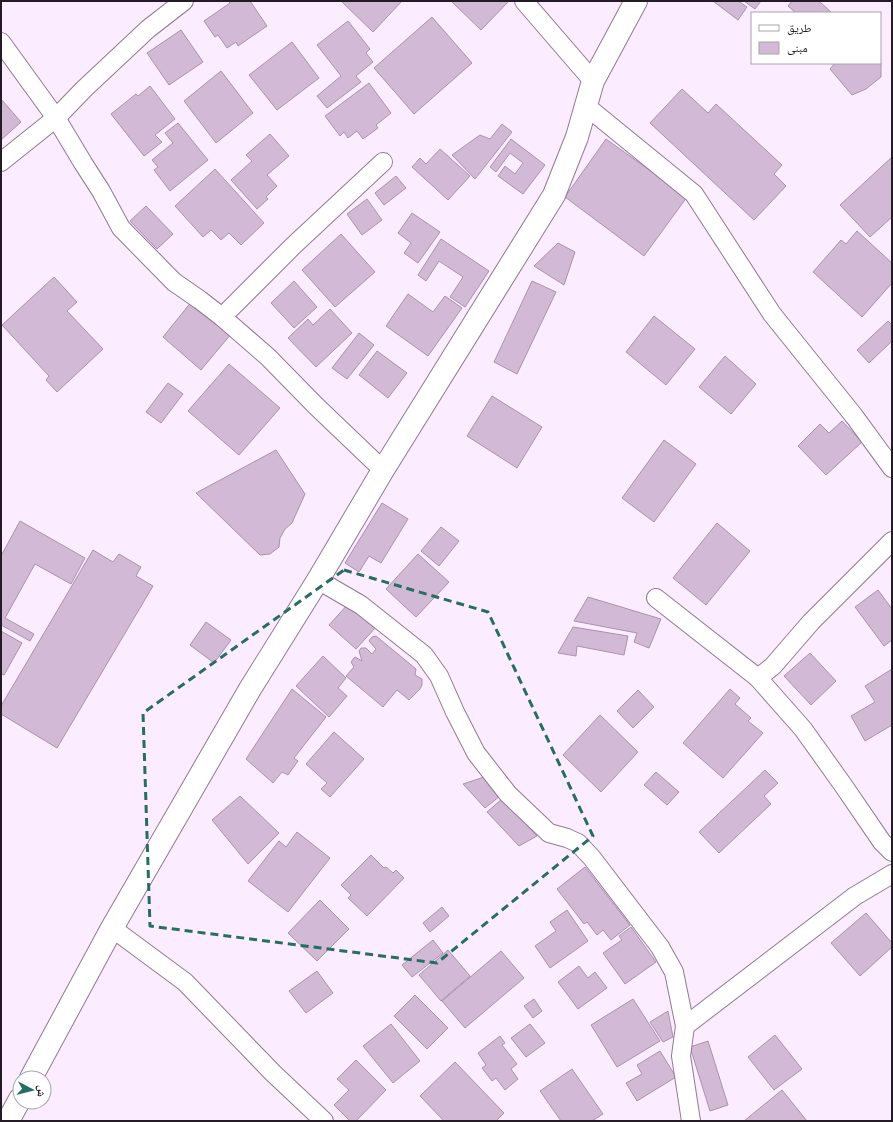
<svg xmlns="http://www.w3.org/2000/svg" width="893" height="1122" font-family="Spectral,'Noto Naskh Arabic',serif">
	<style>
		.building { fill: #d2b9d6; stroke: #aa92ad }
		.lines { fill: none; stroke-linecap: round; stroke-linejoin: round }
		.street-casing { stroke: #917994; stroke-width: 20 }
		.secondary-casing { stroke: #917994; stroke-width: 24 }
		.street { stroke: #fff; stroke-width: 18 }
		.secondary { stroke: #fff; stroke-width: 22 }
		.marked { fill: none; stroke: #276d62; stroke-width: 3; stroke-dasharray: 8 5; stroke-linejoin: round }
	</style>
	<rect width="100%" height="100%" fill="#fcecff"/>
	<g class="building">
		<polygon points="228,1 250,1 267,26 238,46 236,42 227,48 218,35 215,37 204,21 230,3"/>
		<polygon points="341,1 402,1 373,32"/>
		<polygon points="451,1 509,1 481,30"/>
		<polygon points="713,1 738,1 747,7 738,20"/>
		<polygon points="744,1 761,1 755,9"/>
		<polygon points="792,1 819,1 832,13 796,13 788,6"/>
		<polygon points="432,17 472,63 414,114 374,68"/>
		<polygon points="348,21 370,49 366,53 373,62 356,76 361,82 327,108 317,96 341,76 317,45"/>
		<polygon points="181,30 203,62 169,85 147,53"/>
		<polygon points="292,42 319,78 277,110 249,75"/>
		<polygon points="880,61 881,63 881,77 866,89 852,95 830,69 835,63 880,63"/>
		<polygon points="221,71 253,113 216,143 184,101"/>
		<polygon points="369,83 391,113 376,125 378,128 363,139 357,131 348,138 344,132 340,136 325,116"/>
		<polygon points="150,86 175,119 155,135 162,142 144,156 111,114 136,94 138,96"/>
		<polygon points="682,89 708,113 716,104 782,165 774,174 786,186 754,220 650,123"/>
		<polygon points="1,99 21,122 1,140"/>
		<polygon points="178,123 208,160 170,191 154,170 158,167 152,160 173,143 165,133"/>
		<polygon points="502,124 512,132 475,179 452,155 480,135 490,139"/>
		<polygon points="270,134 289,156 267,175 277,186 266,197 268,199 257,209 231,180 252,161 246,155"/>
		<polygon points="511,139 545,165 523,194 498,176 505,166 515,174 523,163 510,153 496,172 490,167"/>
		<polygon points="606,139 687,197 644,256 565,197"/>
		<polygon points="440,149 470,176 448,200 412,167 420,158 426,164"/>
		<polygon points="892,157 892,217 870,237 840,205"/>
		<polygon points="215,169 264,223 241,245 229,233 221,240 211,230 203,237 175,206"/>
		<polygon points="396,176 406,188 384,205 375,193"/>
		<polygon points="367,199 382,220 362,235 347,214"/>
		<polygon points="146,206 173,234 157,249 130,221"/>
		<polygon points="412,213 440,232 418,263 404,253 411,243 398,233"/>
		<polygon points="857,231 892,263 892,283 862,317 813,272 841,240 846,244"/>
		<polygon points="341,234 375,272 335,307 302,270"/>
		<polygon points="441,239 489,271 465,307 450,297 463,277 439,261 426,281 418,275"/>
		<polygon points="558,243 575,252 564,285 534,266"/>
		<polygon points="54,277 77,302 67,311 103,349 57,392 46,380 49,376 2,325"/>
		<polygon points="294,281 317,307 294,328 271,303"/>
		<polygon points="532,281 556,292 517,374 494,362"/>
		<polygon points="408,294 433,312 445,296 462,308 428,356 386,326"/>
		<polygon points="192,301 231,334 201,370 163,337"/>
		<polygon points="330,309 352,333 316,367 288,338 308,319 313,325"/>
		<polygon points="654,316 695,349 666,385 626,352"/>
		<polygon points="888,321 892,325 892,341 869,363 857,350"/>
		<polygon points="359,333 374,345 347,379 332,368"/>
		<polygon points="377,351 407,373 388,398 359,375"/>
		<polygon points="725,356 756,384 731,414 699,387"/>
		<polygon points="229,364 280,408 239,455 188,411"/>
		<polygon points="168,383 183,394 161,423 146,412"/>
		<polygon points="492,396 542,427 517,468 467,436"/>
		<polygon points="842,421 862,442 826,475 798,446 820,424 829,433"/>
		<polygon points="664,440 696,464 654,522 622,498"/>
		<polygon points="276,450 305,494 292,523 285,529 280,538 279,547 270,554 260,555 196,493"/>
		<polygon points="382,503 408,519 381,563 369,556 359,572 345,563"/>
		<polygon points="20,521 85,558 71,584 35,564 5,618 34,634 30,641 1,625 1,556"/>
		<polygon points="717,523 750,551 706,605 673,578"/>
		<polygon points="441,527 459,541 439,566 421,551"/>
		<polygon points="93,550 113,562 119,554 141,567 136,576 153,586 57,748 1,714 1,706"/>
		<polygon points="418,554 449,582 416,617 386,589"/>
		<polygon points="878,590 892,609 892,640 884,646 855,607"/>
		<polygon points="588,597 661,619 649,648 634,642 637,633 574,621"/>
		<polygon points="349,603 376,627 356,649 329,625"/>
		<polygon points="206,622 231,640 214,663 190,645"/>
		<polygon points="573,627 628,636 624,655 577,646 576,656 558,653"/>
		<polygon points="1,631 22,643 4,675 1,674"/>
		<polygon points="376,636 416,669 415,675 422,679 422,685 420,689 409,700 397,690 383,707 346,676 354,667 351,662 354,658 355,657 362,661 359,651 361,648 366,648 372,654 376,649 369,641 372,637"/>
		<polygon points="810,653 836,681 811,705 784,676"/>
		<polygon points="323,656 346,678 338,688 347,696 329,717 296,686"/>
		<polygon points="892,669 892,725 865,741 851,716 875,702 865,686"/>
		<polygon points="292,689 326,717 294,758 298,761 288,775 282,772 273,783 246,759"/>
		<polygon points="730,689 740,698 735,704 751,718 748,721 763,733 723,778 683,743"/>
		<polygon points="638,690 654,707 633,728 617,711"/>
		<polygon points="600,715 638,752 601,792 563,755"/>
		<polygon points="334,732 364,759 330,797 321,789 327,783 306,764"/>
		<polygon points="765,770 778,783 764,796 771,804 719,853 699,832"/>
		<polygon points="656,772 679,792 667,805 644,785"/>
		<polygon points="484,777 500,796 485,808 463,784"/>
		<polygon points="240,796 279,833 248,864 212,820"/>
		<polygon points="502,799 537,836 519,846 487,812"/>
		<polygon points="297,832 330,858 288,912 248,881 279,841 286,847"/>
		<polygon points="371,855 384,868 386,867 393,873 396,870 404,878 367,916 348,898 351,895 341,885"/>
		<polygon points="585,867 630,925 611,940 603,930 597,935 587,922 584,924 557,889"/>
		<polygon points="320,900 349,929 317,961 288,933"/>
		<polygon points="442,907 449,916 430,932 423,923"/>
		<polygon points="567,910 588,941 550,968 535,946 556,931 550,922"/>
		<polygon points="866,913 892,943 892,947 860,976 831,943"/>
		<polygon points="631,927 656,962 625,984 603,953 622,940 619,936"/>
		<polygon points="433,940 443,953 412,977 402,965"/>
		<polygon points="448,950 470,976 441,1001 419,975"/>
		<polygon points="501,951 524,978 465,1028 442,1001"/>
		<polygon points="579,966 588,978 595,972 607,988 578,1009 558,982"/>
		<polygon points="317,971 333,993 306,1013 289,991"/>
		<polygon points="415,995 448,1028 427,1049 394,1016"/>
		<polygon points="534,999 542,1011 533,1018 524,1006"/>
		<polygon points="633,999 660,1041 617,1067 591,1025"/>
		<polygon points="668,1011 673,1037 663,1042 650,1022"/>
		<polygon points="391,1024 420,1061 393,1083 363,1046"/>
		<polygon points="530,1024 545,1043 526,1057 511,1038"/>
		<polygon points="775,1035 802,1069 774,1090 748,1057"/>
		<polygon points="500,1036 505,1043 502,1045 517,1064 511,1069 518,1079 505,1090 496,1078 492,1081 482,1068 486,1065 478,1053"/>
		<polygon points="708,1041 728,1105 710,1111 690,1047"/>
		<polygon points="660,1051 676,1077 637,1101 626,1083 642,1074 637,1065"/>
		<polygon points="356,1060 386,1090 356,1121 350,1121 334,1105 349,1090 337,1079"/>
		<polygon points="455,1062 504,1113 496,1121 444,1121 420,1096"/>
		<polygon points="572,1069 603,1114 592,1121 561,1121 540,1091"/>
		<polygon points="782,1090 807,1121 744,1121"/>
	</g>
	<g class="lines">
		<defs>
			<g id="street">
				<polyline points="524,1 593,81"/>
				<polyline points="1,42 56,118 83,163 101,191 121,228 174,282 200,300 222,317 268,357 316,406 383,470"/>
				<polyline points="586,106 694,194 772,314 854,416 892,468"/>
				<polyline points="1,162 56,118 84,89 148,29 184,1"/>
				<polyline points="222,317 293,246 383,162"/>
				<polyline points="318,580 361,605 424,655 439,676 455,712 476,753 508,794 549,833 567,838 578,843 592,858 660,947 674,972 685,1026"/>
				<polyline points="656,598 758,678 773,666 811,622 892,541"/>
				<polyline points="758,678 803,729 843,785 882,842 892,852"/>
				<polyline points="112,928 185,982 273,1073 324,1121"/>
				<polyline points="691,1121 681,1056 685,1026 855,896 892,874"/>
			</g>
			<g id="secondary">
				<polyline points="31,1078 112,928 250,689 318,580 383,470 554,195 577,137 593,81 636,1"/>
				<polyline points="8,1121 20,1099"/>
			</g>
		</defs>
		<use href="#street" class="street-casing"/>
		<use href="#secondary" class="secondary-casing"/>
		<use href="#street" class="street"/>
		<use href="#secondary" class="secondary"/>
	</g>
	<path class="marked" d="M344 570 488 612 593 836 437 963 150 926 143 713Z"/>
	<rect width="893" height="1122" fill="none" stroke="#241b26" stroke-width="4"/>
	<rect x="751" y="12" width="130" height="52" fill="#ffffff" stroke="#a7a4a8"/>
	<rect x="759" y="25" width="20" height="6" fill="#ffffff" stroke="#a7a4a8"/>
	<text x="787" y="32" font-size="12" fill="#241b26">طريق</text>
	<rect x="759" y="42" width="20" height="12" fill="#d2b9d6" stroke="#a7a4a8"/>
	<text x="787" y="52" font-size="12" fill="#241b26">مبنى</text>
	<g transform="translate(32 1090) rotate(97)"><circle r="19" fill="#ffffff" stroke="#a7a4a8"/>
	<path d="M0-3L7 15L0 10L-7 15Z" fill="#276d62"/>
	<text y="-6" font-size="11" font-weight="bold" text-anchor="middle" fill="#241b26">ش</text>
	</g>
</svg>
